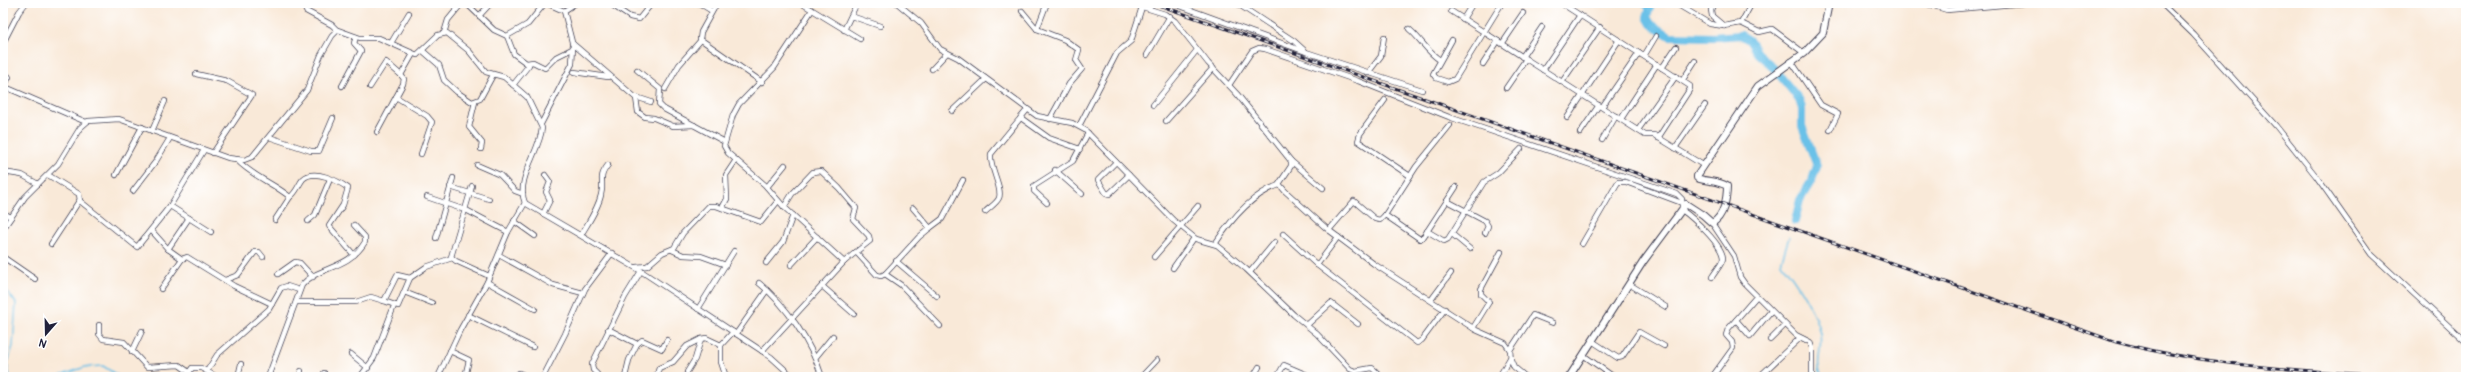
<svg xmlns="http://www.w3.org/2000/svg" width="2469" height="380" font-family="Pangolin,sans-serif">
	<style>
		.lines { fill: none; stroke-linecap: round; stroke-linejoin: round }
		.stream { stroke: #6bc1e8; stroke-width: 1.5 }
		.river { stroke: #6bc1e8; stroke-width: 8 }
		.minor-casing { stroke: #424053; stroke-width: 6 }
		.tertiary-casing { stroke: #424053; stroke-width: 8 }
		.minor { stroke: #fff; stroke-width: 4.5 }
		.tertiary { stroke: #fff; stroke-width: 6 }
		.rail-casing { stroke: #22223b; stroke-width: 3 }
		.rail { stroke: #fff; stroke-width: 1.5; stroke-dasharray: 4.5; stroke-linecap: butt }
	</style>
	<rect width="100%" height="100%" fill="#fff"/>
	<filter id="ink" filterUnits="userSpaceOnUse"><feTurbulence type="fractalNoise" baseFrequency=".025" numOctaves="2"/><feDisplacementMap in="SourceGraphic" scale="8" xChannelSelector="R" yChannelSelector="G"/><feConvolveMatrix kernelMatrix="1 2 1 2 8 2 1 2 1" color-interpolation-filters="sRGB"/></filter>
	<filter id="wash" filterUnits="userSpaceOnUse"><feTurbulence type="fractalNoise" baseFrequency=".012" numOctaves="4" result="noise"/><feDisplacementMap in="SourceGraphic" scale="16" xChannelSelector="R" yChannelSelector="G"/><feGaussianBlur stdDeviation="0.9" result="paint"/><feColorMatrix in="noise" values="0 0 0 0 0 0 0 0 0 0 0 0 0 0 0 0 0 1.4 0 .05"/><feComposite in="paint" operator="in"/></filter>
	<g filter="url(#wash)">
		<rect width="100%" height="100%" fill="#f9e9d8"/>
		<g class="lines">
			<g class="stream">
				<path d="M1789 237 1781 263C1797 282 1815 310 1820 334 1823 350 1814 362 1822 377"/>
				<polyline points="3,286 16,303 13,346 7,365 10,377"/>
				<polyline points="57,377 85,367 103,366 120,377"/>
			</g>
			<polyline class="river" points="1644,3 1650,7 1647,17 1651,24 1670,36 1713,37 1741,35 1749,40 1757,53 1771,65 1799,99 1802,108 1802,126 1817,166 1812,180 1800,200 1795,221"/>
		</g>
	</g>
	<g filter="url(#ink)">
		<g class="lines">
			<defs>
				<g id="minor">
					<polyline points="303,3 306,11 332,25 337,30"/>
					<polyline points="361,3 366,3"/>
					<polyline points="466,3 494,30 507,36 528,24 545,3"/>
					<polyline points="546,3 564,11 576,3"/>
					<polyline points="609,3 630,17 639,19 652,3"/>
					<polyline points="699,3 712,11"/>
					<polyline points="717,3 701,32 700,39 762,82"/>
					<polyline points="801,3 860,39"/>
					<polyline points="897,3 921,23 940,49 958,58 1037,116 1072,123 1085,130 1173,220 1196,239 1217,245 1246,269 1294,315 1317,334 1350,369 1355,371 1372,368 1382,377"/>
					<polyline points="1130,3 1165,14 1175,21 1208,63 1237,94 1291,161 1291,166 1279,184 1285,191 1326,228 1374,264 1476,330 1505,343 1510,350 1511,360 1514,367 1526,377"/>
					<polyline points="1172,3 1306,52 1422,90"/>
					<polyline points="1561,3 1690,86 1690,89 1658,138"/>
					<polyline points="1675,3 1710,24 1724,26 1741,23 1759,32 1772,29 1804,53"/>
					<polyline points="1714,3 1711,10 1712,16 1724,26"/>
					<polyline points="1924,3 1947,10 2025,3"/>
					<polyline points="2161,3 2193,34 2276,126 2316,176 2371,254 2466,342"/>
					<polyline points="1238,4 1294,41 1305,51"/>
					<polyline points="1022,11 1037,29 1065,40 1079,50 1076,60 1082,69 1069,84 1050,119"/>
					<polyline points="1451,11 1645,135 1654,135 1703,165"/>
					<polyline points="479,16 491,3"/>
					<polyline points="851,16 880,26"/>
					<polyline points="1463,19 1473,3"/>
					<polyline points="1741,23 1752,3"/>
					<polyline points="1037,29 1047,3"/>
					<path d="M1409 29C1421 39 1427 52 1440 60"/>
					<polyline points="844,30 857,3"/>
					<polyline points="444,33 448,20 462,3"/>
					<polyline points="507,36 514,54 529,65 513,85"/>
					<polyline points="1452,40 1433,74 1436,78 1448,82 1455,79 1502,3"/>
					<polyline points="3,43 19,12 26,3"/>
					<polyline points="391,43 409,13"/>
					<polyline points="572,43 636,98 638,112 645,117 654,118 673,126 694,125"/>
					<polyline points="1502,44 1523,13"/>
					<polyline points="423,51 439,65 444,80 457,92 472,102 480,99 493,75"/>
					<polyline points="1147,55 1170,16"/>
					<polyline points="1644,56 1656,36"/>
					<polyline points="1522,57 1542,27"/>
					<polyline points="1791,61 1821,105 1838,114 1830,130"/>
					<polyline points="527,63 533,62 545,68 556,57 572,49"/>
					<polyline points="1483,64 1498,41"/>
					<polyline points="1662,68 1676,47"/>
					<polyline points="932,69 947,53"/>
					<polyline points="637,70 660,89 659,104 664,109 725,142"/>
					<polyline points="1543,70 1580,15"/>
					<polyline points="3,71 9,77 4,87"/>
					<polyline points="574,72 608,77"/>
					<polyline points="1368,73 1381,56 1384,37"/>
					<polyline points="196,74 227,81 252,95 213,153"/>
					<polyline points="1682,81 1695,61"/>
					<polyline points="1562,82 1600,27"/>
					<path d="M1229 85 1252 51 1259 48 1265 49 1358 81 1449 117 1677 194 1682 199V210C1693 218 1722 244 1723 258 1723 263 1715 272 1712 277"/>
					<polyline points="3,86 86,122"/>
					<polyline points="342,86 361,51 354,43 356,37"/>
					<polyline points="370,87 386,62 401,75"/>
					<polyline points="1506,88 1526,59"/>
					<polyline points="665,89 679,65 701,40"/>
					<polyline points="396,97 427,116 432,122 421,154"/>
					<polyline points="636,97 651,102"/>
					<polyline points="1385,100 1360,134 1358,141 1410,176"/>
					<polyline points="475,102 469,127 482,143 481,149"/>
					<polyline points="1153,105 1197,50"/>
					<polyline points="1602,107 1639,53"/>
					<polyline points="952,111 986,79"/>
					<polyline points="1021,118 1049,138 1080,149"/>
					<polyline points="1567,118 1619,40"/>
					<polyline points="1621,119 1657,64"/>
					<polyline points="1166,121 1213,68"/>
					<polyline points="541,124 572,64 573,46 564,11"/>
					<polyline points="1079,126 1117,53 1131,41 1142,7"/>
					<polyline points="1638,130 1676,76"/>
					<polyline points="152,131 165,101"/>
					<polyline points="377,132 403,84 404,79 401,75 413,54"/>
					<polyline points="1580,133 1599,105"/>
					<polyline points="269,137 311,151 319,151 333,118"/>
					<polyline points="1602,140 1616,116"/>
					<polyline points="1675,148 1705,105"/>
					<path d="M237 160C252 176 273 183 290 197L275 220"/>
					<polyline points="1291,161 1323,188"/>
					<polyline points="1116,162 1098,180 1106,193 1109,194 1129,175"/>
					<polyline points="477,165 500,175 515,191 523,194"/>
					<polyline points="1055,170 1082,194"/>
					<polyline points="3,172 22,175 38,184"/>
					<polyline points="48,175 79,194 80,201 137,247 170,206"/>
					<polyline points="116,175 142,127"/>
					<polyline points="472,186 451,257 456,261 489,276"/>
					<polyline points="450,187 489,199"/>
					<polyline points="767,187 785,165"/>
					<polyline points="133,191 156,161 170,138"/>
					<path d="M290 197C297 192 298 185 303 179 314 168 338 181 348 188L343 205 329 226 354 255"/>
					<polyline points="427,197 468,211 508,232"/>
					<polyline points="1447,201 1485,221 1488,226 1485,233"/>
					<polyline points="1047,203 1034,191 1034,186 1073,161 1088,133"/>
					<polyline points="784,207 792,194 813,172 821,171 839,188 856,208 853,219 869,236 870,241 856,252"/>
					<polyline points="722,208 727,199 726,175 736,160"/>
					<path d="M985 212C989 208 997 203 999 198 1003 188 989 167 991 154L1027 110"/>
					<polyline points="3,213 11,217"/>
					<polyline points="543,214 550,200 546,192 550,182 545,175"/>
					<polyline points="1385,215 1416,167 1450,125"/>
					<polyline points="189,218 211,232"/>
					<polyline points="308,221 315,215 330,179"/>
					<polyline points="514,221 535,236"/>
					<polyline points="1712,223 1734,256 1740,277 1745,284 1796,335 1810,342 1812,348 1812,377"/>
					<polyline points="930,228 942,219 963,180"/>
					<path d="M3 229 25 197 58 164 80 128 88 121 119 119 228 158 244 160 252 157 307 90 321 55 332 36 338 30 360 38H379L417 55 438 35 447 33 469 51 486 72 504 77 527 97 542 128C540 151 515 180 525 203"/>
					<polyline points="151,230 168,249"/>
					<polyline points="1329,230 1354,201 1375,219 1380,220 1385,215 1420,239 1424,236 1456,187"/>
					<polyline points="1427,231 1444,241 1448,239 1484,182 1498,173 1521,149"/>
					<polyline points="1283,234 1317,265 1338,237"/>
					<polyline points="1452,234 1470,249"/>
					<path d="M581 235C588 223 598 209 601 195 605 181 597 179 608 165"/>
					<polyline points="436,238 453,178"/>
					<polyline points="51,244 79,201"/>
					<path d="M1215 244C1230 221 1252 194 1279 185"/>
					<polyline points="1582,244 1618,182 1626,182 1682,203"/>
					<polyline points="672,250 683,255 701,256 726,265"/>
					<polyline points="499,255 553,285 583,293"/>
					<polyline points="3,257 35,279"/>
					<polyline points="1154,257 1198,206"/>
					<polyline points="182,259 168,249 189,218 170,206 204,150"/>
					<polyline points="896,261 937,296"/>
					<polyline points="844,262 856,252 877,275 881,276 885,274 919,237 930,228 913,208"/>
					<polyline points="766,263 783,242 793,215"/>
					<polyline points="791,265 817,237"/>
					<polyline points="1317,265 1417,343 1422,340 1445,309"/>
					<polyline points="636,267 647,266 662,253 674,248 683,233 709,206 716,206 761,222 778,201"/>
					<polyline points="1173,268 1194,238"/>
					<polyline points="1250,272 1275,242"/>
					<polyline points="278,274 295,262 300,263 313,277"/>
					<polyline points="885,274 901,285 940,326"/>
					<polyline points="225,280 238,275 255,252 259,252 263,257"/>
					<polyline points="487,282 535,309"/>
					<path d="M759 283C787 306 811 342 822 377"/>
					<polyline points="1629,284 1666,307"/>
					<polyline points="822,286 854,314"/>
					<polyline points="161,289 182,259 187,257 234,286 272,304"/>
					<polyline points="404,292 432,303"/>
					<polyline points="1431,300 1451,273"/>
					<polyline points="384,301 398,306 410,278"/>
					<polyline points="296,302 356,302 371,297 384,301 397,275 410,278 426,267 452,258"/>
					<polyline points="698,309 734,251"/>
					<polyline points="468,315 533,347"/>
					<polyline points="1736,320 1750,336 1771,311"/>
					<polyline points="99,325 99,334 103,339 124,342 147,367 179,365 189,372"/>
					<polyline points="1307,325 1331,303 1358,324"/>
					<polyline points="1473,328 1489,302 1481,294 1481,289 1501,252"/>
					<polyline points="608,329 637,344 642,340 662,349 667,340"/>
					<polyline points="736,334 767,290"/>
					<polyline points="1770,340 1785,325"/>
					<polyline points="1592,341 1618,358 1622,357 1639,332 1664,346"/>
					<polyline points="721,345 721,362 726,377"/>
					<polyline points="1510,350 1533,315 1553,323"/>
					<polyline points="450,351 469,360 465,377"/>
					<polyline points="762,351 844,262 784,207 765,185 728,153 724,146 733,115 739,104 774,68 812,10"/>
					<polyline points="132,352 142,331"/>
					<polyline points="351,354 368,368"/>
					<polyline points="1583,355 1614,377"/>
					<polyline points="815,358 833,336"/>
					<polyline points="207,371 217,355 269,309 281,288 287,286 299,290"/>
					<polyline points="687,372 695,359 701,339 706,338 721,345 733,332"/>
					<polyline points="597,374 593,370 592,364 625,297 641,271"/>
					<polyline points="186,377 192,368 201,368 217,377"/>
					<polyline points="238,377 241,364"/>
					<path d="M268 377 302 285C318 266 348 270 365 242V237L354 225"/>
					<polyline points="299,377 301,371"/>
					<polyline points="323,377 324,373"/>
					<polyline points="360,377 374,358 394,306"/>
					<polyline points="438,377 460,330 487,282 508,232 525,203 641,271 771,357 793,377"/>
					<polyline points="516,377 519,373 529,377"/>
					<polyline points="543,377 565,334 585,289 612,253"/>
					<polyline points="625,377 629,360 637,344"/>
					<polyline points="656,377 659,368 673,362 687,346 701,339"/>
					<polyline points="1141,377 1157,360"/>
					<polyline points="1253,377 1259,367"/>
					<polyline points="1277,377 1284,365 1312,377"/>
					<polyline points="1499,377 1510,358"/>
					<polyline points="1712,377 1733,348 1732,342 1726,335 1728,329 1756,297"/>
					<polyline points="1759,377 1800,338"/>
				</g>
				<path id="tertiary" d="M1569 377 1643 262 1686 204 1703 215 1712 223C1724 217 1727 198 1727 186 1717 180 1707 182 1697 178V176L1758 86 1804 53 1823 33 1829 3"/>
			</defs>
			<use href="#minor" class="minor-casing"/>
			<use href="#tertiary" class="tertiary-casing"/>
			<use href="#minor" class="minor"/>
			<use href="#tertiary" class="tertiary"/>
			<defs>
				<path id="rail" d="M1153 3 2116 342C2212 367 2309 371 2408 377"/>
			</defs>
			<use href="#rail" class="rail-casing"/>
			<use href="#rail" class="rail"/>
		</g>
	</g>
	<rect width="2469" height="380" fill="none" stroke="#fff" stroke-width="16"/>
	<g transform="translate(46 334) rotate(200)" stroke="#ffffff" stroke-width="3" paint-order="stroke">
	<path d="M0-3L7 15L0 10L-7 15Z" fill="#22223b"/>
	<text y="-6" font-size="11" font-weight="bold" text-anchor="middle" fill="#22223b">N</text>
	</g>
</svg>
